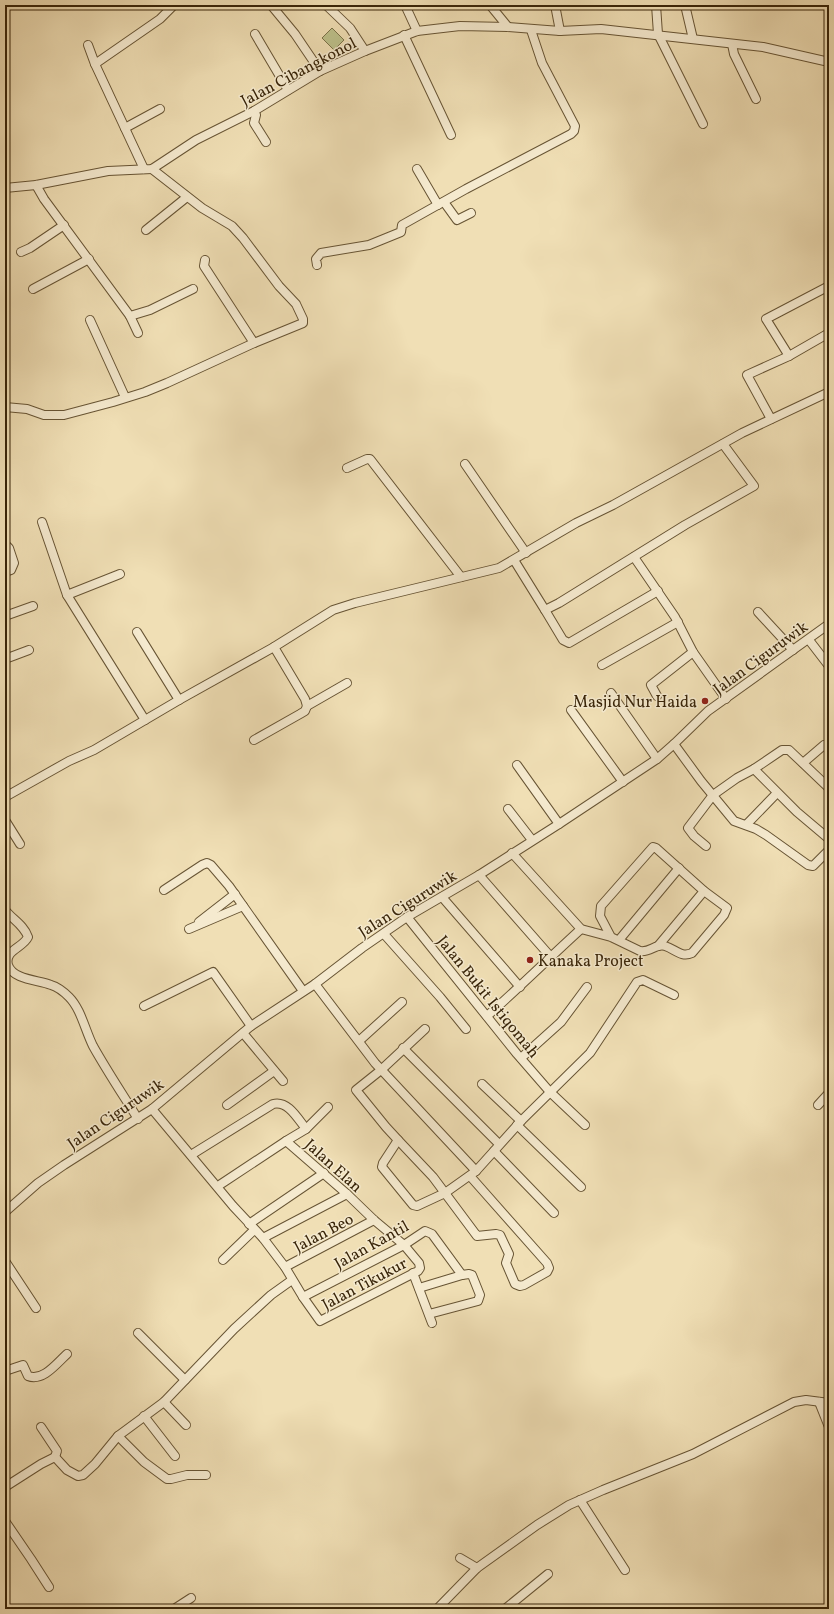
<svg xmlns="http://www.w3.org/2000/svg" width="834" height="1614" font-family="Vollkorn,serif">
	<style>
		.green { fill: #bdc18b; stroke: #7b734a }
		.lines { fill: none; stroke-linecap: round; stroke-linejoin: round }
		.minor-casing { stroke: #675434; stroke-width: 10 }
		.minor { stroke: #f5eacf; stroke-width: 8 }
		.poi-dot { fill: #8f2418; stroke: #f5eacf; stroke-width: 1.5 }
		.labels { text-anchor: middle; stroke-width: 3; stroke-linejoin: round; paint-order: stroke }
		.street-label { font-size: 16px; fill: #392509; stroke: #f5eacf }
		.poi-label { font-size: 16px; fill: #392509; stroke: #f5eacf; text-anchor: end }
	</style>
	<rect width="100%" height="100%" fill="#f0dfb5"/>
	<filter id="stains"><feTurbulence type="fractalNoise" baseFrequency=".005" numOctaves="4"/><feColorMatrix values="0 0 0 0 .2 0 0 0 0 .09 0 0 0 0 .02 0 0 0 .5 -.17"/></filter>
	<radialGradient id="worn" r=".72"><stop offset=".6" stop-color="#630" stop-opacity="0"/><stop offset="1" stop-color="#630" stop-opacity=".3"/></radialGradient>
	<polygon class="green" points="332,28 344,40 334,50 322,38"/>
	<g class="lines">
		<defs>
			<g id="minor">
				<polyline points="271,5 295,34 320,71"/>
				<polyline points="326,5 350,28 365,51"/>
				<polyline points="405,5 417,31"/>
				<polyline points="490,5 508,27"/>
				<polyline points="555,5 560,31"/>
				<polyline points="656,5 658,34 703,124"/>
				<polyline points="685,5 693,39"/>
				<polyline points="255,34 288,90"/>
				<polyline points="404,35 451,135"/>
				<polyline points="732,44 734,54 756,99"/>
				<polyline points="88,45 95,64 144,169"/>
				<polyline points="95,64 160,19 174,5"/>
				<polyline points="254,111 256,115 254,123 266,142"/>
				<polyline points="125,128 160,109"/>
				<polyline points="417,169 438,205"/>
				<polyline points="36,185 44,199 130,316 150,310 193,289"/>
				<polyline points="5,188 36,185 108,171 152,169 196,140 254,111 320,71 365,51 417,31 460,26 508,27 560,31 601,29 763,47 829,62"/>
				<polyline points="444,202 457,220 471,213"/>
				<polyline points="146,230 187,197"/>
				<polyline points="21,252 30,248 64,225"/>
				<polyline points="205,260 204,266 254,343"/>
				<polyline points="317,265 316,259 321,253 369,245 401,232 402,225 466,189 571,134 574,131 575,126 542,63 531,30"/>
				<polyline points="33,289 89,259"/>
				<polyline points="130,316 138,333"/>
				<polyline points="90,320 125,397"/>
				<polyline points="789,356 766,319 829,286"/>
				<polyline points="5,407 27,409 44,415 64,415 113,402 145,392 167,383 254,343 303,323 303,319 296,304 279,286 243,238 232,226 202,208 152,169"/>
				<polyline points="771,419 747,375 789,356 829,333"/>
				<polyline points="465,464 526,553"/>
				<polyline points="347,468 367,459 370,459 461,577"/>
				<polyline points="42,522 67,595 145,720"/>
				<polyline points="5,544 9,548 14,563 11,570 5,572"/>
				<polyline points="634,557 675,617 693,652 726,699"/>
				<polyline points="514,560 545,610 559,603 685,525 754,486 723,444"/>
				<polyline points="67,595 120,574"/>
				<polyline points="545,610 563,640 569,643 658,591"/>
				<polyline points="758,612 793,650"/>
				<polyline points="5,616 33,606"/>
				<polyline points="137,632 179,700"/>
				<polyline points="809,640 829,666"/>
				<polyline points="5,659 29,650"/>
				<polyline points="602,665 678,622"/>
				<polyline points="611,693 657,759"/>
				<polyline points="657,696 651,685 693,652"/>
				<polyline points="307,706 347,683"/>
				<polyline points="571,710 623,782"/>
				<polyline points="254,740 300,714 305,711 307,706 305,699 274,647"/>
				<polyline points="674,744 701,781 734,821 756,829 766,835 808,865 813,866 829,850"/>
				<polyline points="803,763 824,745"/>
				<polyline points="517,765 559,824"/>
				<polyline points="754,769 797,812 829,839"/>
				<polyline points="5,797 69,761 94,750 179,700 274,647 333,610 355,603 499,568 576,523 613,505 742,433 829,392"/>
				<polyline points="508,809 532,840"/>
				<polyline points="5,820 20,844"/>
				<polyline points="746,825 777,793"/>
				<polyline points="706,846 694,836 688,828 713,795 737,778 754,769 782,750 789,750 829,788"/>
				<path d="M512 853 581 929 611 937 640 951C650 953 656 943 665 946 675 949 681 958 692 953L724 915 727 908 704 891 656 848 653 847 601 906 600 916 611 937"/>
				<polyline points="479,875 550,956"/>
				<polyline points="164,890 202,865 207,863 211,865 229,886 303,991"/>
				<polyline points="442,897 520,987"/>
				<path d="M5 910C12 919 24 925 28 937 23 948 4 950 8 965 13 980 39 980 51 985 58 987 64 992 69 997 81 1009 85 1030 93 1046 107 1071 123 1095 138 1119"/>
				<polyline points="407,917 517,1054 550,1092 585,1125"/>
				<polyline points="199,922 235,894"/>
				<polyline points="189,929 243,906"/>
				<polyline points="384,934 440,997 466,1029"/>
				<polyline points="619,940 679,868"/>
				<polyline points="658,946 704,891"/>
				<polyline points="315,984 375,1063 476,1171"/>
				<polyline points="144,1006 213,972 251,1026"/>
				<path d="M487 1016C519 988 549 958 581 929"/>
				<polyline points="425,1029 381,1070 356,1090 386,1127 398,1140 383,1163 382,1167 413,1205 417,1206 445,1193 476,1171 521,1121 590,1053 637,982 643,980 674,995"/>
				<polyline points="243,1033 283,1081"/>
				<polyline points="359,1041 402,1002"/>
				<polyline points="403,1048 499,1144"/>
				<polyline points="521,1058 561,1022 587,987"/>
				<polyline points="482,1084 521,1121"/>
				<polyline points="227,1105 274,1071"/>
				<polyline points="818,1105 829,1093"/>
				<polyline points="152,1109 233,1206 263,1238 285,1267 303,1297 320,1321 418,1271 420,1268 419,1263 404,1245 374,1220 347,1194 286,1141 218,1186"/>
				<polyline points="517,1125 581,1187"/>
				<polyline points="306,1129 328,1107"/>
				<polyline points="398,1140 433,1177 477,1236 496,1234 500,1235 509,1254 506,1263 515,1284 520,1286 524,1285 547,1272 549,1268 547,1263 470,1176"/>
				<polyline points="494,1151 554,1213"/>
				<path d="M191 1155 273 1104C288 1100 298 1119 306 1129L286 1141"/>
				<polyline points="5,1212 38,1183 64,1165 152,1109 251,1026 315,984 362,948 407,917 479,875 559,824 657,759 674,744 708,711 829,624"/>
				<polyline points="249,1224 324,1173"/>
				<polyline points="263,1238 347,1194"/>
				<polyline points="223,1260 254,1230"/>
				<polyline points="5,1261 36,1308"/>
				<polyline points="285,1267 374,1220"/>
				<polyline points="413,1273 432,1323"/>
				<polyline points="303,1297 404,1245 425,1231 432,1234 462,1275 419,1288"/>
				<polyline points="429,1314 478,1301 480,1295 472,1275 469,1274 462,1275"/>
				<polyline points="138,1333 185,1380"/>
				<path d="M5 1371 23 1365 28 1376C43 1382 57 1363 67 1354"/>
				<polyline points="164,1402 186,1425"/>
				<polyline points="819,1402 829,1427"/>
				<polyline points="144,1416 175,1456"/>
				<polyline points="41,1427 57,1451 55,1457"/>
				<polyline points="118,1436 144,1462 167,1479 171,1479 187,1475 206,1475"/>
				<polyline points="5,1487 41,1464 55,1457 67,1470 78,1476 83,1475 95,1464 118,1436 164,1402 234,1329 271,1295 292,1280"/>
				<polyline points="580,1500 625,1570"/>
				<polyline points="5,1521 31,1559 49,1587"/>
				<polyline points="460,1558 477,1568"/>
				<polyline points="174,1609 191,1598"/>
				<polyline points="437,1609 477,1568 537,1525 569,1505 603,1490 693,1454 794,1402 806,1400 829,1403"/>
				<polyline points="505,1609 548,1574"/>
			</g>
		</defs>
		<use href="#minor" class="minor-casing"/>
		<use href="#minor" class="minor"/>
	</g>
	<g class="poi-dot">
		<circle cx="705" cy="701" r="4"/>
		<circle cx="530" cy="960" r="4"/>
	</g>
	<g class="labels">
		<g class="street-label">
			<text transform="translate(298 71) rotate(-28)" y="6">Jalan Cibangkonol</text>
			<text transform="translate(760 657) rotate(-36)" y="6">Jalan Ciguruwik</text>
			<text transform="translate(407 903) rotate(-32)" y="6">Jalan Ciguruwik</text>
			<text transform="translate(489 996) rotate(51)" y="6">Jalan Bukit Istiqomah</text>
			<text transform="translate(115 1113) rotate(-34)" y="6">Jalan Ciguruwik</text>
			<text transform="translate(334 1165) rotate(42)" y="6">Jalan Elan</text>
			<text transform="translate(323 1232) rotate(-28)" y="6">Jalan Beo</text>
			<text transform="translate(371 1244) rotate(-29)" y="6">Jalan Kantil</text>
			<text transform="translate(364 1283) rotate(-28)" y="6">Jalan Tikukur</text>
		</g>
		<g class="poi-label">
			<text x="697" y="707">Masjid Nur Haida</text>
			<text x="538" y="966" text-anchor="start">Kanaka Project</text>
		</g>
	</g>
	<rect width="834" height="1614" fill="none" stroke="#f0dfb5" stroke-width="20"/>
	<rect x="6" y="6" width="822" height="1602" fill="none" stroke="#392509" stroke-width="2"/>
	<rect x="10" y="10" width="814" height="1594" fill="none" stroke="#392509"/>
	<rect width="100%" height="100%" filter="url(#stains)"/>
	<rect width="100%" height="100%" fill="url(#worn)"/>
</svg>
